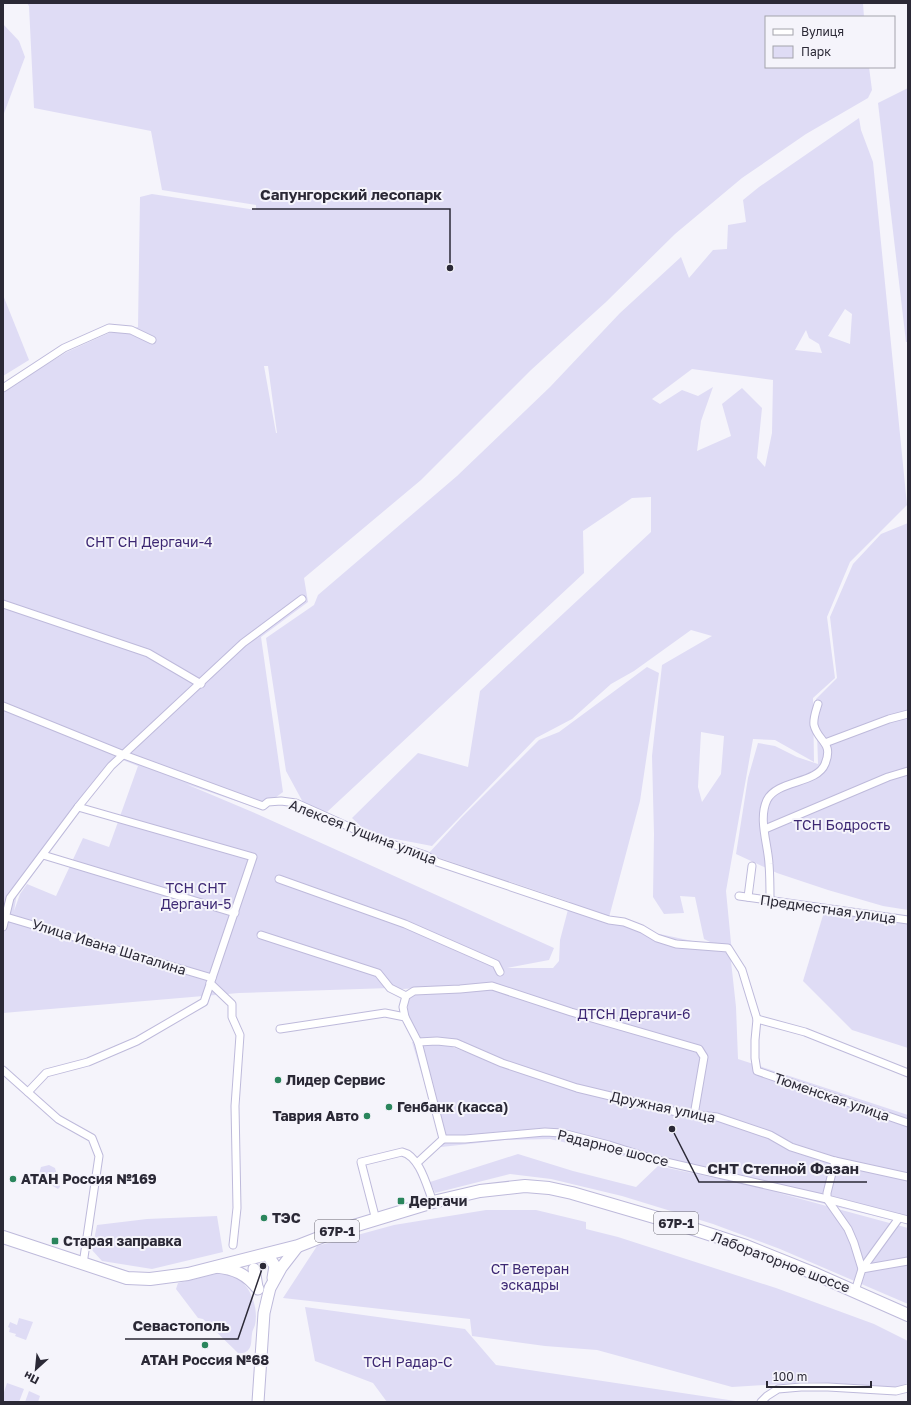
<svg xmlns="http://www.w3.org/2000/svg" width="911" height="1405" font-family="'Golos Text',sans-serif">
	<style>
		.green { fill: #dfdcf5; fill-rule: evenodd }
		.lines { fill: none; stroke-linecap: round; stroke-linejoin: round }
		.minor-casing { stroke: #bebadb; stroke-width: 9 }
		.secondary-casing { stroke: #bebadb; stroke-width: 13 }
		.primary-casing { stroke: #bebadb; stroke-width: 14 }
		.minor { stroke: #fff; stroke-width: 7 }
		.secondary { stroke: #fff; stroke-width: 11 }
		.primary { stroke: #fff; stroke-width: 12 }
		.poi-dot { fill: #2a855c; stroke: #f5f4fb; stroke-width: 1.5 }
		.labels { text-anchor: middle; stroke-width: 4; stroke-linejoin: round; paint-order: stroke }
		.shield { fill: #f5f4fb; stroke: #686671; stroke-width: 1 }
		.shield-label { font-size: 13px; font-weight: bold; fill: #2b2936 }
		.park-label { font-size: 14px; fill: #3d2873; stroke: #f5f4fb }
		.street-label { font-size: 14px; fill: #2b2936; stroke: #f5f4fb }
		.poi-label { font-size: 14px; font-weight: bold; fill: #2b2936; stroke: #f5f4fb; text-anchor: start }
		.leader { fill: none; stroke: #2b2936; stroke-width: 1.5 }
		.callout-dot { fill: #2b2936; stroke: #f5f4fb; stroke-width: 1.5 }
		.callout-label { font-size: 15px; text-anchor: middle; font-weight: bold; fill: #2b2936; stroke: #f5f4fb; stroke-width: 4; stroke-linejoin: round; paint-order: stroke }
	</style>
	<rect width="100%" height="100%" fill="#f5f4fb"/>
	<g class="green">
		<path d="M27 3H863L864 17H766V67H869L872 90 868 98 806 134 742 178 675 234 606 302 531 370 421 480 304 578 308 602 261 637 283 792 260 809 186 784 257 814 554 948 549 960 507 968H553L559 961 560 940 570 902 428 854 461 818 539 740 559 732 647 667 659 673 640 801 608 921 641 930 720 947 704 939 695 897 680 896 684 913 664 914 653 897 654 834 652 756 662 665 712 636 691 630 634 671 611 684 572 719 536 738 432 846 369 834 352 818 418 753 468 767 480 691 651 532V497L632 498 583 531 584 573 327 812 305 806 286 771 266 638 314 605 318 595 457 476 550 387 620 313 681 257 689 278 713 250 727 249 728 225 746 222 743 200 759 187 859 118 861 130 873 162 907 505 850 562 827 617 835 678 813 698 814 762 775 740 753 739 726 891 732 953 730 952 736 1007 738 1059 908 1115V1224L775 1192 908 1228V1304L780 1249 713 1224 622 1196 551 1179 510 1174 435 1193 430 1182 518 1154 573 1171 636 1187 658 1166 744 1184 550 1139 505 1140 441 1147 431 1105 412 1042 428 1043 418 1041 407 1015 409 995 479 984 403 989 390 988 239 993 3 1013V390L67 352 109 333 138 327 140 197 152 194 256 210V205L162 190 151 131 34 108 29 6ZM845 309 852 314 850 344 828 336ZM806 330 809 338 819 344 822 353 795 350ZM264 366H268L277 433H276ZM692 369 773 380 772 433 765 467 757 458 762 408 742 388 722 404 731 436 697 451 701 421 713 387 698 396 682 390 660 404 652 399ZM701 732 724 736 721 774 702 802 698 787ZM115 757 138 766 109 847 83 838 56 896 27 884 20 894 14 911 18 887 88 788ZM447 1045H454L524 1071 503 1066Z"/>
		<polygon points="3,24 19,41 25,57 3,116"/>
		<polygon points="908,88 908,342 906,342 878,103"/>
		<polygon points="3,295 29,360 3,376"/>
		<polygon points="908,523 908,910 883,906 828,890 777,873 736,854 748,778 758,743 775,746 797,757 818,764 816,699 837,678 830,617 853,564 881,534"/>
		<polygon points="824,912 908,921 908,1048 852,1030 803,981"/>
		<polygon points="49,1165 55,1168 60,1187 58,1189 42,1180 39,1174 41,1167"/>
		<polygon points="486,1210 536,1210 586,1222 586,1229 618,1237 776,1288 874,1324 908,1341 908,1383 897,1387 812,1382 732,1387 597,1350 545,1346 472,1336 470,1319 283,1298 317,1246 394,1225"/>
		<polygon points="217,1216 223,1252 152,1269 102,1261 92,1250 97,1225 147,1219"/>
		<path d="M215 1274C221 1274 226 1273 231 1275 250 1282 259 1307 255 1325 254 1328 252 1331 252 1334 251 1339 252 1345 249 1349 246 1353 242 1354 238 1353L203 1319 198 1318 176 1289 178 1283Z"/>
		<polygon points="305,1307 465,1329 496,1365 742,1402 387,1402 373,1383 315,1361"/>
		<polygon points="19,1318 33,1322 26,1340 15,1336 16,1334 9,1332 10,1328 8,1327 10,1322 17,1325"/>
		<polygon points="7,1383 24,1389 19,1402 3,1402 3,1395"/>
		<polygon points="29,1391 40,1396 38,1402 25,1402"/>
	</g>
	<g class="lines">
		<defs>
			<g id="minor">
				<polyline points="3,388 64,348 109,328 131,330 152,340"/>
				<polyline points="3,604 148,653 201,684"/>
				<polyline points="3,706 124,755 263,806 268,802 281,801 296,803 374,838 425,855 437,862 609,920 624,922 642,929 657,938 676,944 728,948 742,970 757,1019 755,1040 755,1058 757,1071 908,1123"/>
				<polyline points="825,743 889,719 908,714"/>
				<polyline points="765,829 888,777 908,771"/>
				<polyline points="43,855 235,913"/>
				<polyline points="279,879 405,924 496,964 500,972"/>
				<polyline points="739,896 908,920"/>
				<polyline points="748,897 752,866"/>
				<path d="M770 900C770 888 770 876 769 864 768 844 758 819 767 800 777 780 817 784 825 764 834 742 818 742 814 725 813 718 816 711 818 704"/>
				<polyline points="6,917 212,978"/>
				<polyline points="3,927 10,898 78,807 111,766 243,643 302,599"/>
				<polyline points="261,935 378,973 390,988 406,996"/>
				<polyline points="210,983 232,1004 232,1017 240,1035 235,1106 237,1208 233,1245"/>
				<polyline points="405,1017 403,1007 406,996 414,991 460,989 492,986 571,1012 699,1049 704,1057 694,1115"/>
				<polyline points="757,1019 805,1032 908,1073"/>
				<polyline points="280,1029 385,1013 405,1017 418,1042 443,1139 417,1163"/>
				<polyline points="418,1042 437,1041 456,1043 502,1063 577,1088 681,1113 717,1117 770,1135 791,1147 835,1161 908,1177"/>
				<polyline points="3,1070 58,1119 92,1138 99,1156 83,1264"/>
				<polyline points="28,1092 46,1073 88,1062 137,1041 204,1002 253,857 78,807"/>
				<polyline points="443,1139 465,1139 545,1132 562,1133 609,1145 653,1159 827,1199 908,1220"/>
				<polyline points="835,1161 827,1193 827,1199 848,1229 854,1243 862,1269 908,1261"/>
				<path d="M376 1220 361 1162 402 1152C420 1156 427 1187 433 1202"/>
				<polyline points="855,1291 862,1269 899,1218"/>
				<polyline points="761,1402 767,1396 778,1389 801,1387 828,1387 896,1391 908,1388"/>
			</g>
			<g id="secondary">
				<polyline points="267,1254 275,1266 273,1278"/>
				<path d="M216 1267C235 1269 246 1274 258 1289"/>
				<polyline points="254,1269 257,1287"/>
				<polyline points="258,1402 264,1313 268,1296 270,1288 281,1268 298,1246"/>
			</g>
			<polyline id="primary" points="3,1237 127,1278 150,1279 188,1274 298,1246 334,1232 433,1202 480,1191 525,1186 549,1188 572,1193 678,1224 746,1246 813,1273 908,1315"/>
		</defs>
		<use href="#minor" class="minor-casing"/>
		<use href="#secondary" class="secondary-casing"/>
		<use href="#primary" class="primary-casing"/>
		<use href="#minor" class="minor"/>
		<use href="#secondary" class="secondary"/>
		<use href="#primary" class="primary"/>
	</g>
	<g class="poi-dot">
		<circle cx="278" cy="1080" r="4"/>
		<circle cx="389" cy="1107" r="4"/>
		<circle cx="367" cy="1116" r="4"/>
		<circle cx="13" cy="1179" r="4"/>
		<rect x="397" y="1197" width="8" height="8" rx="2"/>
		<circle cx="264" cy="1218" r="4"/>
		<rect x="51" y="1237" width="8" height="8" rx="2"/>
		<circle cx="205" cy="1345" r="4"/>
	</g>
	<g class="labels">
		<g class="shield">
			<rect x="654" y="1212" width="44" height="22" rx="3"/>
			<rect x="315" y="1220" width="44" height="22" rx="3"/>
		</g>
		<g class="shield-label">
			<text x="676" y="1228">67Р-1</text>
			<text x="337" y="1236">67Р-1</text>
		</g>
		<g class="park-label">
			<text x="149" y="547">СНТ СН Дергачи-4</text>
			<text x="842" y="830">ТСН Бодрость</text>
			<text x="196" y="893">ТСН СНТ<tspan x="196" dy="16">Дергачи-5</tspan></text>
			<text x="634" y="1019">ДТСН Дергачи-6</text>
			<text x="530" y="1274">СТ Ветеран<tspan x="530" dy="16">эскадры</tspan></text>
			<text x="408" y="1367">ТСН Радар-С</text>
		</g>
		<g class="street-label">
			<text transform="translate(363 832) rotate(21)" y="5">Алексея Гущина улица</text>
			<text transform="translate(828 909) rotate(8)" y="5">Предместная улица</text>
			<text transform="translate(109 947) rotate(17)" y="5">Улица Ивана Шаталина</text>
			<text transform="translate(832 1097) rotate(19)" y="5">Тюменская улица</text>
			<text transform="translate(663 1107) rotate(12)" y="5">Дружная улица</text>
			<text transform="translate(613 1148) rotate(14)" y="5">Радарное шоссе</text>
			<text transform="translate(781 1262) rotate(21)" y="5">Лабораторное шоссе</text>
		</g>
		<g class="poi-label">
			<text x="286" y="1085">Лидер Сервис</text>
			<text x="397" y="1112">Генбанк (касса)</text>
			<text x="359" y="1121" text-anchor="end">Таврия Авто</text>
			<text x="21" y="1184">АТАН Россия №169</text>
			<text x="409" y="1206">Дергачи</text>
			<text x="272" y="1223">ТЭС</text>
			<text x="63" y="1246">Старая заправка</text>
			<text x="205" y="1365" text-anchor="middle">АТАН Россия №68</text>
		</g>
	</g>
	<path class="leader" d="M450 268L450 209H252M672 1129L699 1182H867M263 1266L238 1339H125"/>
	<g class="callout-dot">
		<circle cx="450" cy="268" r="4"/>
		<circle cx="672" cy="1129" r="4"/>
		<circle cx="263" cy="1266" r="4"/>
	</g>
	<g class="callout-label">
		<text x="351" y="200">Сапунгорский лесопарк</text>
		<text x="783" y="1174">СНТ Степной Фазан</text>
		<text x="181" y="1331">Севастополь</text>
	</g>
	<rect width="911" height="1405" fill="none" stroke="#2b2936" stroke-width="8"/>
	<rect x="765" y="16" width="130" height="52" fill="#f5f4fb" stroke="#a4a3ac"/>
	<rect x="773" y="29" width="20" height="6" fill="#ffffff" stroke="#a4a3ac"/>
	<text x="801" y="36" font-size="12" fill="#2b2936">Вулиця</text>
	<rect x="773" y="46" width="20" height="12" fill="#dfdcf5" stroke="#a4a3ac"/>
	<text x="801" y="56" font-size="12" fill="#2b2936">Парк</text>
	<g transform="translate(36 1369) rotate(207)" stroke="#f5f4fb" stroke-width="3" paint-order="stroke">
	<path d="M0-3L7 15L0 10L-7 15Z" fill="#2b2936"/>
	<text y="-6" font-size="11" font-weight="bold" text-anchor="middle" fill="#2b2936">Пн</text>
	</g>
	<path d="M767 1381v6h104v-6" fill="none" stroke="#2b2936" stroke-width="2"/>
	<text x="773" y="1381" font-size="12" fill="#2b2936" stroke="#f5f4fb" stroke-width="3" paint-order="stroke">100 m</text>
</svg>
